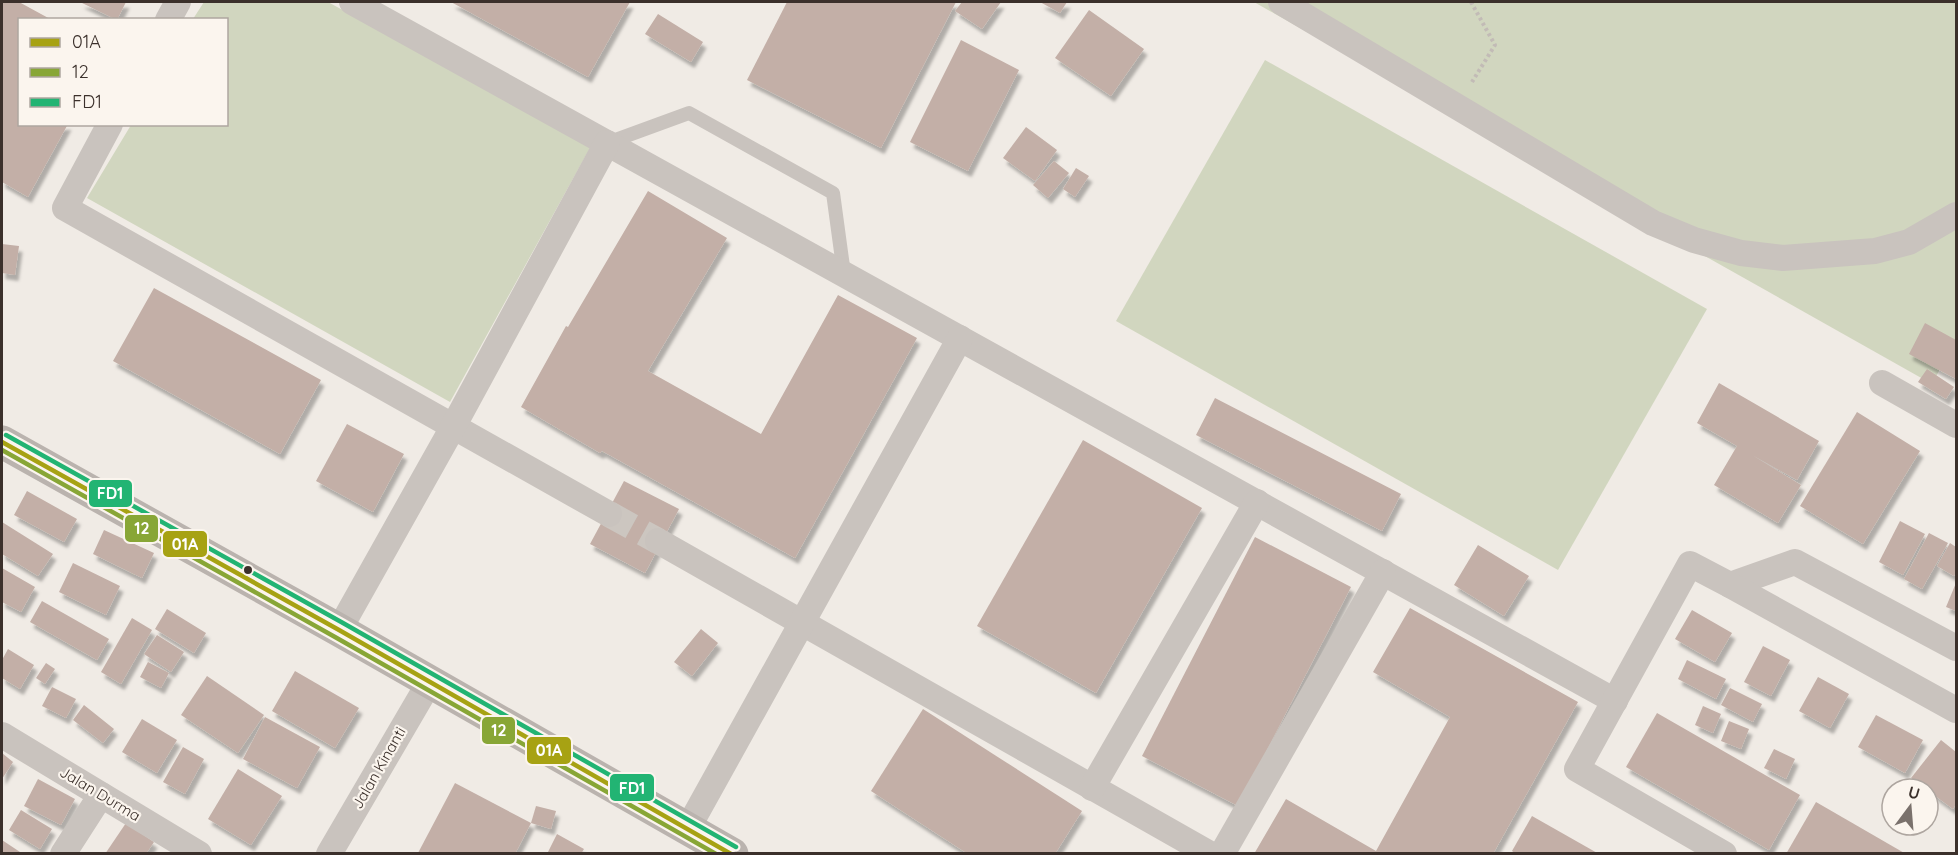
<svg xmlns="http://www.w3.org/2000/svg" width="1958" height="855" font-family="Quicksand,sans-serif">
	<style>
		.green { fill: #d1d6bf }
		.building { fill: #c3afa7; filter: url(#shadow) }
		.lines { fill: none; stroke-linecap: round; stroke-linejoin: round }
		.minor-tunnel { stroke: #ccc6c0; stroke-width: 26; stroke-dasharray: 26 13; stroke-linecap: butt }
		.path { stroke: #c2bbb6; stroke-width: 4; stroke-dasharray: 3 3; stroke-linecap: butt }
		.service { stroke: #c9c3be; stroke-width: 14 }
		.minor { stroke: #c9c3be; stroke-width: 26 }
		.secondary { stroke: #bab3ae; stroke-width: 33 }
		.bus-1-casing { stroke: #fbf5ee; stroke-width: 9 }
		.bus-2-casing { stroke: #fbf5ee; stroke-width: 9 }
		.bus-3-casing { stroke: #fbf5ee; stroke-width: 9 }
		.bus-1 { stroke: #a7a213; stroke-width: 4.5 }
		.bus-2 { stroke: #88a636; stroke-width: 4.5 }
		.bus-3 { stroke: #22b473; stroke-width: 4.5 }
		.bus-dot { fill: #3b302b; stroke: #fbf5ee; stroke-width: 2 }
		.labels { text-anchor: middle; stroke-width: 4.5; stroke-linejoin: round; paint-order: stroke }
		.street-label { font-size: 15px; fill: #3b302b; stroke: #fbf5ee }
		.line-badge { stroke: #fbf5ee; stroke-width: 2 }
		.badge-label { font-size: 16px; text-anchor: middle; font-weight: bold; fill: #fff }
	</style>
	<defs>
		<filter id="shadow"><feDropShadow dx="3.5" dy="6" stdDeviation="1.5" flood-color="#0004"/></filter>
	</defs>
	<rect width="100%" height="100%" fill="#f0ebe5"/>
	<g class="green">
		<polygon points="204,2 328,2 591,146 450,402 87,198 131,125 226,124 226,20 193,19"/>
		<polygon points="1254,2 1956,2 1956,339 1932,384"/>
		<polygon points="1265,60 1707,309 1558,570 1116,321"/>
	</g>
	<g class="building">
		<polygon points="2,2 19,2 52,20 20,20 20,124 68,124 28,197 2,182"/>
		<polygon points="80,2 126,2 117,20"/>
		<polygon points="451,2 630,2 588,77"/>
		<polygon points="787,2 956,2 881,148 747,80"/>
		<polygon points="962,2 1001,2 982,29 955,11"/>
		<polygon points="1040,2 1067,2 1060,13"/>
		<polygon points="1089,10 1144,49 1111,96 1055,58"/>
		<polygon points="658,14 703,42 691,62 645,34"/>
		<polygon points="961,40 1019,70 968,171 910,142"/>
		<polygon points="1026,127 1057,150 1035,181 1003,158"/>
		<polygon points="1054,161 1069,173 1048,198 1033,185"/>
		<polygon points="1076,168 1089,176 1075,197 1063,189"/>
		<polygon points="648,191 727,238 648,371 761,434 838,295 917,338 795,558 602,451 600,453 521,407 566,326 568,327"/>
		<polygon points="2,244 19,246 15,275 2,273"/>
		<polygon points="154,288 321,380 280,454 113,361"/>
		<polygon points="1925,323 1956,340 1956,379 1909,354"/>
		<polygon points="1927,369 1954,387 1946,399 1918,382"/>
		<polygon points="1719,383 1819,441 1797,480 1752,455 1801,485 1778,523 1714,485 1737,446 1697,423"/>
		<polygon points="1215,398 1401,494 1382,531 1196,435"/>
		<polygon points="1857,412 1920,451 1863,544 1800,506"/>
		<polygon points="347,424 404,454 373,512 316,481"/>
		<polygon points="1083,440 1202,508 1096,693 977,626"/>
		<polygon points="624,481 679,509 645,573 590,544"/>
		<polygon points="27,491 77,519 64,542 14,515"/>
		<polygon points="1900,521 1925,534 1903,575 1879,562"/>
		<polygon points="2,522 53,554 38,576 2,554"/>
		<polygon points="104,530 154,553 142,578 93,554"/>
		<polygon points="1929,533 1948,543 1922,589 1904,579"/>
		<polygon points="1255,537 1351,587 1238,806 1142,756"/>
		<polygon points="1950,543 1956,547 1956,572 1954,576 1937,566"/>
		<polygon points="1478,545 1529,576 1504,616 1454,585"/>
		<polygon points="73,563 120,586 106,615 59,592"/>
		<polygon points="2,568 35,587 21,612 2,602"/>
		<polygon points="1956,583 1956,611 1946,607"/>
		<polygon points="42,601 109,639 97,660 30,622"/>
		<polygon points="1410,608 1578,702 1493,854 1254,854 1286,799 1376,851 1450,717 1373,672"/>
		<polygon points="167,609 206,633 194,653 155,629"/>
		<polygon points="1692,610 1732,633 1715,662 1675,639"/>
		<polygon points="132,618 152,630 121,684 101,672"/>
		<polygon points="701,629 718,643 692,676 674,662"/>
		<polygon points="157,635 184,652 171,672 144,654"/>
		<polygon points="1763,646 1790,660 1771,696 1744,682"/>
		<polygon points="8,649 34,665 20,689 2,678 2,660"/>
		<polygon points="1687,660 1726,679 1716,699 1678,679"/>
		<polygon points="148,662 169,673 161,688 140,677"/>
		<polygon points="46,663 55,669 45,684 36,678"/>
		<polygon points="295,671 359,708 335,748 272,711"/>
		<polygon points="207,676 264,715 238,753 181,715"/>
		<polygon points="1818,677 1849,694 1830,728 1799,711"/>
		<polygon points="52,687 76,699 66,718 42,706"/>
		<polygon points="1730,688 1762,704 1753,722 1721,705"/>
		<polygon points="84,705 114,729 103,743 73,720"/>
		<polygon points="1703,706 1721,714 1713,733 1695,725"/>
		<polygon points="923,709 1082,811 1055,854 968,854 871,791"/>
		<polygon points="1657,713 1800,795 1769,850 1626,767"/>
		<polygon points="1876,715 1923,740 1905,773 1858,747"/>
		<polygon points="265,717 320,747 297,788 243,759"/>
		<polygon points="142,719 177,740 157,773 122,752"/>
		<polygon points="1729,721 1749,729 1741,749 1721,741"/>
		<polygon points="1941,740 1956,752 1956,804 1953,809 1911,778"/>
		<polygon points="183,747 204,759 185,794 163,782"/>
		<polygon points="1774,749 1795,759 1786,779 1764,768"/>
		<polygon points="2,753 13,762 2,779"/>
		<polygon points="238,769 282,796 251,845 208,819"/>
		<polygon points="38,779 75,799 61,825 24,806"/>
		<polygon points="455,783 531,823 515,854 418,853"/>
		<polygon points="1816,802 1906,854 1786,854"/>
		<polygon points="536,806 556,811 551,829 531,823"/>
		<polygon points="21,810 52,829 40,849 9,830"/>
		<polygon points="1532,816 1599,854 1516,854 1512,851"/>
		<polygon points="126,823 154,842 146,854 105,854"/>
		<polygon points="557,834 584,849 581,854 547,854"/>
		<polygon points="2,840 23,854 2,854"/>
	</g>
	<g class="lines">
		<polyline class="minor-tunnel" points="609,514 658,541"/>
		<polyline class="path" points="1471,2 1495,45 1472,82"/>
		<polyline class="service" points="607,143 689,113 833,193 844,274"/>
		<g class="minor">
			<polyline points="352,2 1615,701"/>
			<polyline points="1281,2 1653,223 1694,240 1741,253 1783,258 1875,251 1909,242 1956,215"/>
			<polyline points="168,20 178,2"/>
			<polyline points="110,124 65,208 609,514"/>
			<polyline points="1882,383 1956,425"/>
			<polyline points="658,541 1210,854"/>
			<polyline points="1730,585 1795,562 1956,648"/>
			<polyline points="339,630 453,427 607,143"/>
			<polyline points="2,735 199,854"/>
			<polyline points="1092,788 1257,502"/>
			<polyline points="688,828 960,338"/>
			<polyline points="63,854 101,795"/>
			<polyline points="329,854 429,683"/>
			<polyline points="1222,854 1383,572"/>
			<polyline points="1724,854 1577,769 1690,564 1730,585 1956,710"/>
		</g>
		<polyline class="secondary" points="2,442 339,630 732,854"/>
		<defs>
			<polyline id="bus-1" points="2,442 339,630 731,854"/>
			<polyline id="bus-2" points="2,450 335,637 716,854"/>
			<polyline id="bus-3" points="6,435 343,623 736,847"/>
		</defs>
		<use href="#bus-1" class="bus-1-casing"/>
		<use href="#bus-2" class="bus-2-casing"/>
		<use href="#bus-3" class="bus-3-casing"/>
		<use href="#bus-1" class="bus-1"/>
		<use href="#bus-2" class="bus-2"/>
		<use href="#bus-3" class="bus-3"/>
	</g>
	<circle class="bus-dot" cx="248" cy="570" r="5"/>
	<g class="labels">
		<g class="street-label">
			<text transform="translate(379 768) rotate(-60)" y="5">Jalan Kinanti</text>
			<text transform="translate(100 794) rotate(31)" y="5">Jalan Durma</text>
		</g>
	</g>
	<g class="line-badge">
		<rect x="88" y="479" width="45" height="29" rx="6" fill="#22b473"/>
		<rect x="124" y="514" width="35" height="29" rx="6" fill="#88a636"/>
		<rect x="162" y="530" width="46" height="28" rx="6" fill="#a7a213"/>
		<rect x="481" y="716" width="35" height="29" rx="6" fill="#88a636"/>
		<rect x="526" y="736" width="46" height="29" rx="6" fill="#a7a213"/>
		<rect x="609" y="773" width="46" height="29" rx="6" fill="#22b473"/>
	</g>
	<g class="badge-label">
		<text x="110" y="499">FD1</text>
		<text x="142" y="534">12</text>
		<text x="185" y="550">01A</text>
		<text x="499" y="736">12</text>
		<text x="549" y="756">01A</text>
		<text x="632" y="794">FD1</text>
	</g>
	<rect width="1958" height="855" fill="none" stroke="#3b302b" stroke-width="6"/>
	<rect x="18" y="18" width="210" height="108" fill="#fbf5ee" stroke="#aea6a0" stroke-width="1.5"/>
	<rect x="30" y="38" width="30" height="9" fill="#a7a213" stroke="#aea6a0" stroke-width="1.5"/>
	<text x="72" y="48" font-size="18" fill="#3b302b">01A</text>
	<rect x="30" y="68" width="30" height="9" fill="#88a636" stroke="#aea6a0" stroke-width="1.5"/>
	<text x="72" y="78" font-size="18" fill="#3b302b">12</text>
	<rect x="30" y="98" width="30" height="9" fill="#22b473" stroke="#aea6a0" stroke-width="1.5"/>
	<text x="72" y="108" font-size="18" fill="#3b302b">FD1</text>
	<g transform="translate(1910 807) rotate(16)"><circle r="28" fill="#fbf5ee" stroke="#aea6a0" stroke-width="1.5"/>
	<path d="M0-4.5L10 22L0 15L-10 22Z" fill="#7a716c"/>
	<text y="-9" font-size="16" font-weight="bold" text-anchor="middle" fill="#3b302b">U</text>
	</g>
</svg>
